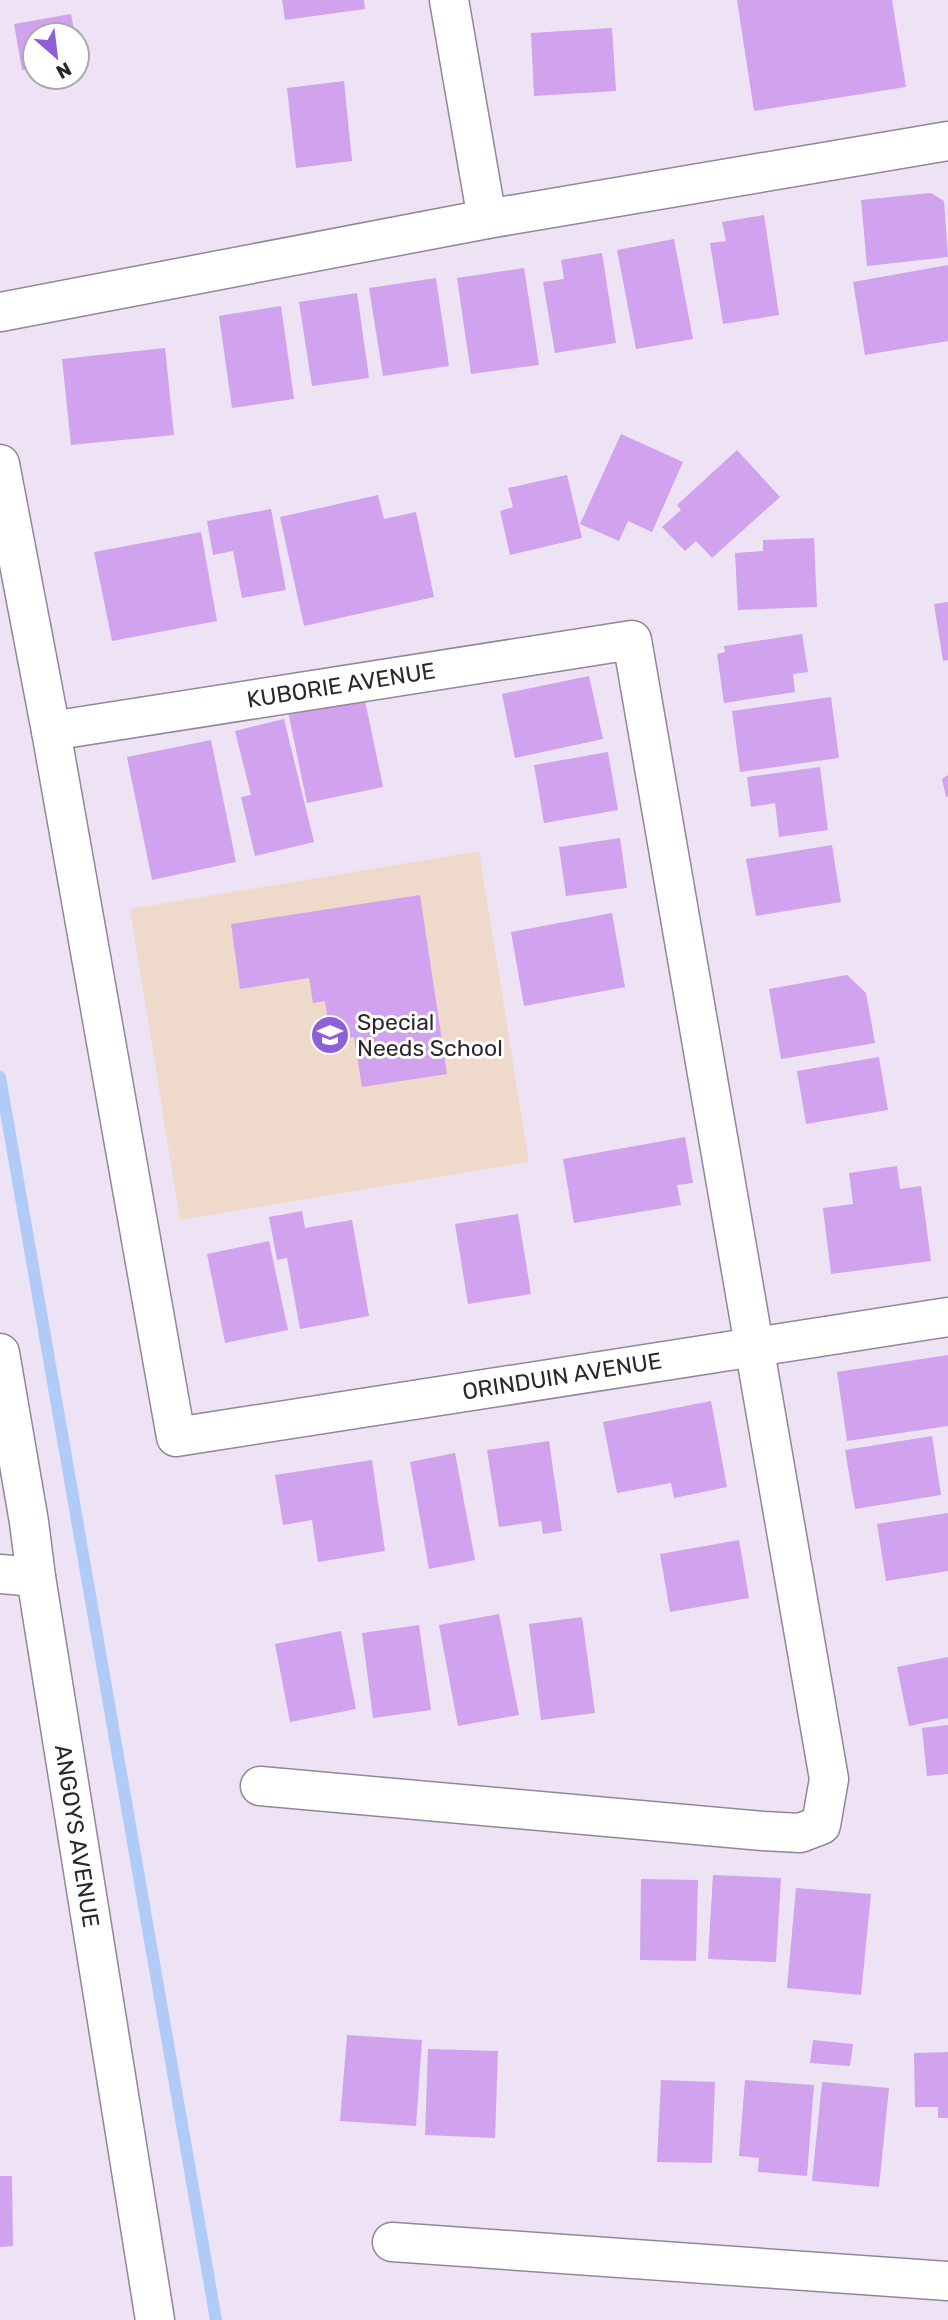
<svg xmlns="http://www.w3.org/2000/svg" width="948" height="2320" font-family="Rubik,sans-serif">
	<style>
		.education { fill: #eed9cb }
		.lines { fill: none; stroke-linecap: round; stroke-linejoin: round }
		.stream { stroke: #b0cbf8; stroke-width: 12 }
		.building { fill: #d1a2ee }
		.minor-casing { stroke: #918798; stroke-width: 41 }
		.minor { stroke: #fff; stroke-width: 38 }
		.labels { text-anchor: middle; stroke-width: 6; stroke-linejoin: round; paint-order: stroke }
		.street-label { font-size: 23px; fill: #2c272e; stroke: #fff }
		.poi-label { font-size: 23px; fill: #2c272e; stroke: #fff; text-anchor: start }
	</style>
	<rect width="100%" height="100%" fill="#eee3f5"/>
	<polygon class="education" points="479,851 529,1162 180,1220 130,909"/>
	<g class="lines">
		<polyline class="stream" points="0,1077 216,2320"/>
	</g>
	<g class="building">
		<polygon points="282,0 364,0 365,9 285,20"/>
		<polygon points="737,0 892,0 906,87 754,111"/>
		<polygon points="71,14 75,35 35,35 35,68 22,70 14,24"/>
		<polygon points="612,28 616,91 534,96 531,33"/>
		<polygon points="344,81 352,161 296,168 287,88"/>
		<polygon points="931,193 944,201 948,257 867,266 861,200"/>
		<polygon points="764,215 779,315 723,324 710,243 726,241 722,222"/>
		<polygon points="674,239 693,339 636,349 617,250"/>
		<polygon points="602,253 616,343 555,353 543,282 564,279 561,260"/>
		<polygon points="948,265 948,341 865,355 853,282"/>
		<polygon points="524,268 539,365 471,374 457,278"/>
		<polygon points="436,278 449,366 383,376 369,288"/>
		<polygon points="357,293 369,378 312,386 299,302"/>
		<polygon points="281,306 294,399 232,408 219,316"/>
		<polygon points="165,348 174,435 71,445 62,359"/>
		<polygon points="621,434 683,462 652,532 628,521 619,541 580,524"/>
		<polygon points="737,450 780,497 712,558 696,541 685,551 662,527 681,510 677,505"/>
		<polygon points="567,475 582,538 510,555 500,511 513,507 508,488"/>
		<polygon points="378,495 384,519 416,512 434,597 304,626 280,517"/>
		<polygon points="271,509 286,590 242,598 233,551 213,555 207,521"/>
		<polygon points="201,532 217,621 112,641 94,552"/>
		<polygon points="814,538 817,607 738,610 735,553 763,551 763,540"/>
		<polygon points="948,602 948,660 943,661 934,604"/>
		<polygon points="802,634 808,672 793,674 795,692 724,703 717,654 725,652 724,646"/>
		<polygon points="589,676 603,739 515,758 502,694"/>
		<polygon points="362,686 383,787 307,803 286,702"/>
		<polygon points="831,697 839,758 740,772 732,711"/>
		<polygon points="284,719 314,842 255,856 241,797 251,795 235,731"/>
		<polygon points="211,740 236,862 152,880 127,757"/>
		<polygon points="608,752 618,810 544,823 534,765"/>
		<polygon points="820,767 828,830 779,837 775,803 751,807 747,777"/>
		<polygon points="948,775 948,796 946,797 942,779"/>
		<polygon points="620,838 627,888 566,896 559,847"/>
		<polygon points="832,845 841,902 756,916 746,859"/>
		<polygon points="420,895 447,1074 362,1087 354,1037 331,1041 325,1001 313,1003 309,978 240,989 231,924"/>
		<polygon points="612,913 625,987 524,1006 511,932"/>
		<polygon points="847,975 866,993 875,1043 781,1059 769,989"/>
		<polygon points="879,1057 888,1110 806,1124 797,1071"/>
		<polygon points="685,1137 693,1183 677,1185 681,1205 574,1223 563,1159"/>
		<polygon points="897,1166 900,1189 921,1186 931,1261 831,1274 823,1208 853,1204 849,1173"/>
		<polygon points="302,1211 305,1228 352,1220 369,1316 300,1329 287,1258 277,1260 269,1217"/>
		<polygon points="518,1214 531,1294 468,1304 455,1224"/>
		<polygon points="269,1241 288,1330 225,1343 207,1254"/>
		<polygon points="948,1355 948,1426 847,1441 837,1372"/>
		<polygon points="711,1401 727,1487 674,1498 671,1483 617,1493 603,1422"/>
		<polygon points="932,1436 941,1495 855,1509 845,1450"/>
		<polygon points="549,1441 562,1531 543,1534 541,1521 499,1527 487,1450"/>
		<polygon points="455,1453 475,1560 429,1569 410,1462"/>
		<polygon points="372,1460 385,1551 318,1562 312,1520 283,1525 275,1475"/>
		<polygon points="948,1513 948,1571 886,1581 877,1524"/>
		<polygon points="739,1540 749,1598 670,1612 660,1554"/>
		<polygon points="499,1614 519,1715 458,1726 439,1625"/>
		<polygon points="582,1617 595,1713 541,1720 529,1624"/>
		<polygon points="419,1625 431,1710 373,1718 362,1633"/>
		<polygon points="341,1631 356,1709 290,1722 275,1644"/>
		<polygon points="948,1657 948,1718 909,1726 897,1667"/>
		<polygon points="948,1725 948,1774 927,1776 922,1728"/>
		<polygon points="713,1875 781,1878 776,1962 708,1959"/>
		<polygon points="641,1879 698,1880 696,1961 640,1960"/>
		<polygon points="796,1888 871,1894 861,1995 787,1988"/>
		<polygon points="347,2035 422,2040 416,2126 340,2121"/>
		<polygon points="813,2040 853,2044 850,2066 810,2063"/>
		<polygon points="428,2049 498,2051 495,2138 425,2135"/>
		<polygon points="948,2052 948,2118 938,2118 938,2107 915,2107 914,2053"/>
		<polygon points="661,2080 715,2082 712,2163 657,2162"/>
		<polygon points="745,2080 814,2085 807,2176 758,2172 759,2158 739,2156"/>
		<polygon points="822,2082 889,2088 879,2187 812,2181"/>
		<polygon points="0,2176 12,2176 13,2246 0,2247"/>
	</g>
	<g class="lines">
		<defs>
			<g id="minor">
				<polyline points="449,0 487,219"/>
				<polyline points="0,312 487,219 948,141"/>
				<polyline points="0,464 51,731 176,1437 948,1317"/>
				<polyline points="51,731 632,640 829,1779 821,1825 800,1833 763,1831 260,1786"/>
				<polyline points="0,1353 29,1522 36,1577 155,2320"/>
				<polyline points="0,1574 36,1577"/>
				<polyline points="392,2242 948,2281"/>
			</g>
		</defs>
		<use href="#minor" class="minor-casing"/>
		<use href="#minor" class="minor"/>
	</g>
	<defs>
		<symbol id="school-disc" viewBox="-11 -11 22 22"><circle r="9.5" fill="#8d5fd9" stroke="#fff"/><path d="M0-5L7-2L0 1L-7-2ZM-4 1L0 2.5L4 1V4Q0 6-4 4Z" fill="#fff"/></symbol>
	</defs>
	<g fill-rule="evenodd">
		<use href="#school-disc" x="308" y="1013" width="44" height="44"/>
	</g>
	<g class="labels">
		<g class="street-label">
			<text transform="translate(341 685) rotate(-9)" y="8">KUBORIE AVENUE</text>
			<text transform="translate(562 1376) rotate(-9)" y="8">ORINDUIN AVENUE</text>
			<text transform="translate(77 1836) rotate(81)" y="8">ANGOYS AVENUE</text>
		</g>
		<g class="poi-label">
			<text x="357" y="1030">Special<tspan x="357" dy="26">Needs School</tspan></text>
		</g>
	</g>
	<g transform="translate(56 56) rotate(152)"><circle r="33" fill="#ffffff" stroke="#aba9ab" stroke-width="2"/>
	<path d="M0-5L12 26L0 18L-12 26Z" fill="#8d5fd9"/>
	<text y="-10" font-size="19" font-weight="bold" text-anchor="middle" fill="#2c272e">N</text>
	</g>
</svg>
